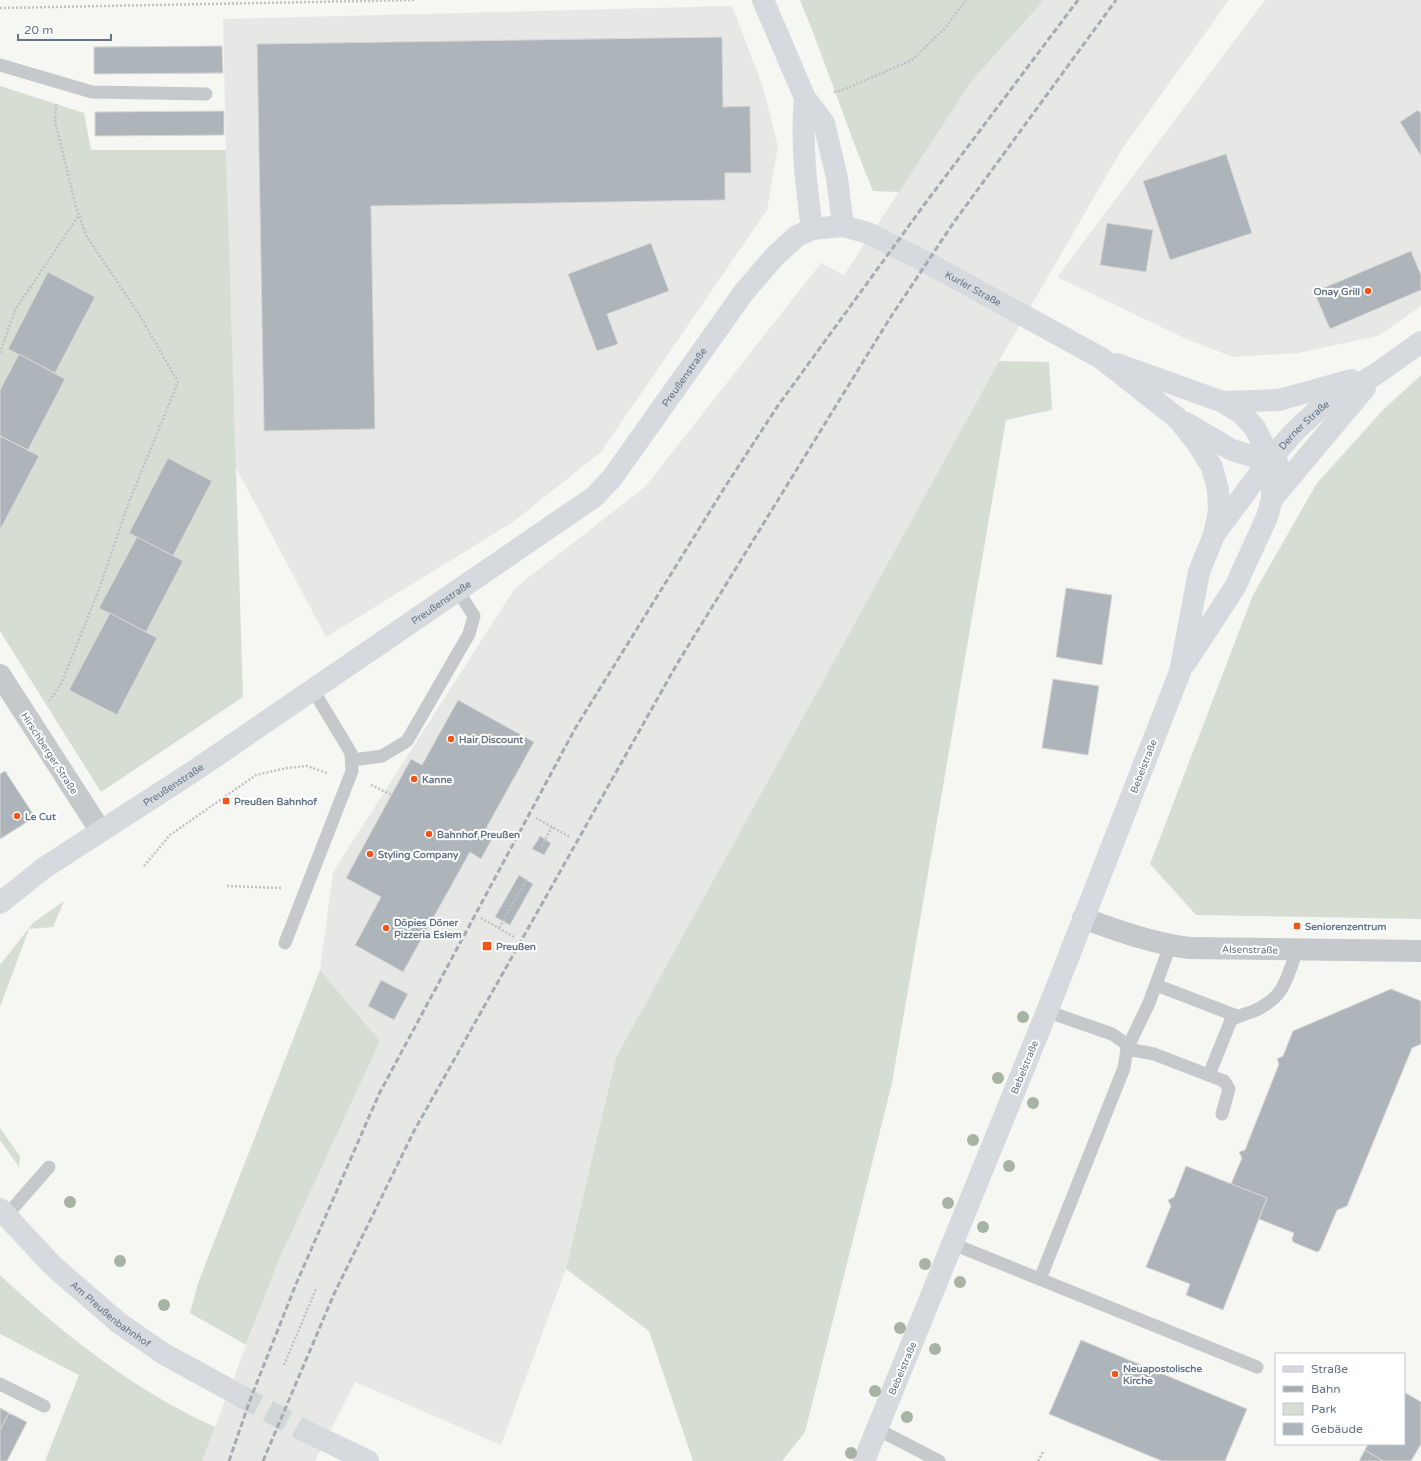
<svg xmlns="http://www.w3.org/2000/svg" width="1421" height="1461" font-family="'Varela Round',sans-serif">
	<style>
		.built { fill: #e7e8e6 }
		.green { fill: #d6ded3 }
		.building { fill: #adb5bb; stroke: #d7d7d5 }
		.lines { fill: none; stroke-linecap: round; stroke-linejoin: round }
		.secondary-tunnel { stroke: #d1d6d7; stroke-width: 22; stroke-dasharray: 22 11; stroke-linecap: butt }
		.path { stroke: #bfc1c3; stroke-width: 2.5; stroke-dasharray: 2 2; stroke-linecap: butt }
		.lane { stroke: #c5c9cc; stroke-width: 13 }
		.street { stroke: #c5c9cc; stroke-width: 22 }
		.secondary { stroke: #d6dadf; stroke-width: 22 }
		.rail { stroke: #a5abb1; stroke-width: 3; stroke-dasharray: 6 3; stroke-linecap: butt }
		.tree { fill: #a7b3a3 }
		.poi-dot { fill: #f05619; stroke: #fff; stroke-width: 1.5 }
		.labels { text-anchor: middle; stroke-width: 4; stroke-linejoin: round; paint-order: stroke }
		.street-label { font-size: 10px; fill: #637486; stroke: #fff }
		.poi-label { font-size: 10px; font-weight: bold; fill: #637486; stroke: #fff; text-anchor: start }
	</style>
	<rect width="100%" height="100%" fill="#f6f6f2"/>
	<g class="built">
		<polygon points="1044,0 1229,0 1122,149 999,361 616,1057 566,1269 501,1445 355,1382 315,1461 202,1461 278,1262 380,1041 320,970 333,872 515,588 645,487 821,263 844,275 971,82"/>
		<polygon points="1265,0 1421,0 1421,306 1378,336 1298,353 1233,357 1184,338 1057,277"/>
		<polygon points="732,6 763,87 778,146 767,210 601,452 513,522 326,637 233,462 223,19"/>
	</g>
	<g class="green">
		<path d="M800 0H1044L971 82 899 192 873 191C847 128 826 63 800 0Z"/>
		<polygon points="0,86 84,113 91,150 226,150 243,697 101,792 0,631"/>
		<polygon points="999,361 1049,362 1052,410 1006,420 892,1083 805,1432 782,1461 693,1461 649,1331 566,1269 616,1057"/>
		<polygon points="1421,375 1421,919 1196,915 1150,864 1253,595 1317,483 1383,410"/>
		<polygon points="64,901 53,927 29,929 0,1007 0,965 33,923"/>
		<polygon points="320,970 380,1041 278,1262 246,1345 190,1313 198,1283"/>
		<polygon points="0,1128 20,1156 19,1167 0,1140"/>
		<path d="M0 1275C64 1335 135 1391 215 1427L202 1461H45L79 1375 0 1334Z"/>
	</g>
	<g class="building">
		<polygon points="722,37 723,107 750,106 751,173 725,173 725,200 371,206 375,429 264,431 257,44"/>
		<polygon points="222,46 223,73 94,74 94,47"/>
		<polygon points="1418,110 1421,114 1421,156 1400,122"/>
		<polygon points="224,111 224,135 95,136 95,112"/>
		<polygon points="1226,154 1252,233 1170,260 1143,181"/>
		<polygon points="1107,223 1153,230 1146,272 1100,265"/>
		<polygon points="651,243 669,291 607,314 618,344 597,351 568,274"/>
		<polygon points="1411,251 1421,275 1421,290 1330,329 1314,292"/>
		<polygon points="48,272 95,297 55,373 8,349"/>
		<polygon points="19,354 65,379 28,450 0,436 0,390"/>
		<polygon points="0,436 39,456 0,530"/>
		<polygon points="168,458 212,481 173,556 129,533"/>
		<polygon points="137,537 183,561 146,632 99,608"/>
		<polygon points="1066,588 1112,595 1102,665 1056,657"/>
		<polygon points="110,613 157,638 117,715 69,690"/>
		<polygon points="1053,679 1099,686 1088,755 1042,748"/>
		<polygon points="458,700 534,742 484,832 493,837 481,859 470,852 403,972 355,945 381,897 346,878 411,759 422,765"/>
		<polygon points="5,771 35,817 0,839 0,774"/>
		<polygon points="540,836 551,843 544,855 532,849"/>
		<polygon points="519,875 533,884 510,925 495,917"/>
		<polygon points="381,980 408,994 394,1020 368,1006"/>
		<polygon points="1391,989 1421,1001 1421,1044 1412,1048 1347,1206 1337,1210 1320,1250 1317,1252 1293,1242 1292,1239 1294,1233 1259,1219 1267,1198 1231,1184 1242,1158 1239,1152 1245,1150 1279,1064 1277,1059 1283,1056 1293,1031"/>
		<polygon points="1186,1166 1267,1198 1223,1310 1186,1295 1190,1284 1146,1267 1171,1206 1168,1200 1174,1197"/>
		<polygon points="1081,1340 1247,1409 1225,1461 1162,1461 1049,1414"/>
		<polygon points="1404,1392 1421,1402 1421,1444 1411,1461 1383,1461 1365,1450 1368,1444 1404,1444"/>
		<polygon points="0,1408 9,1413 0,1430"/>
		<polygon points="9,1413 27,1422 7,1461 0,1461 0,1430"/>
		<polygon points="1365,1450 1383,1461 1359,1461"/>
	</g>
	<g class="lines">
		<polyline class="secondary-tunnel" points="239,1395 307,1432"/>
		<g class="path">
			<polyline points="0,8 416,0"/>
			<polyline points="834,92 845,89 912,60 945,28 966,0"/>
			<polyline points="0,353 15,310 79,215"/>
			<polyline points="49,701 61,684 98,592 129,502 178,382 139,314 87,237 76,207 55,121 56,104"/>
			<polyline points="371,785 392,795"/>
			<polyline points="536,818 570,837"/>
			<polyline points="542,846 552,827"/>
			<polyline points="144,866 170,835 256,775 287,768 307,766 327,773"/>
			<polyline points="227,886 282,888"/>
			<polyline points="481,918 514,937"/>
			<polyline points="499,928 527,879"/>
			<polyline points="284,1365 316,1289"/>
			<polyline points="1038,1461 1043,1452"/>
		</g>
		<g class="lane">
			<polyline points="0,65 92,92 206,94"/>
			<polyline points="353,760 382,756 407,741 469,634 474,616 458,591"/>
			<polyline points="285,943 352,771 351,753 313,690"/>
			<polyline points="1170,946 1149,1003 1127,1049 1154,1054 1224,1081 1229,1089 1222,1114"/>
			<polyline points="1156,985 1237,1016"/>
			<path d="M1209 1075 1231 1020C1239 1015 1246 1014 1254 1011 1285 997 1286 980 1297 950"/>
			<polyline points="6,1216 49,1167"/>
			<polyline points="953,1244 1257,1367"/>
			<polyline points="1040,1279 1124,1068 1127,1049 1125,1043 1112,1034 1046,1011"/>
			<polyline points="0,1384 44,1406"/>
			<polyline points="877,1429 939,1461"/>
		</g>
		<g class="street">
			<polyline points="0,675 100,830"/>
			<path d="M1083 918C1118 931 1152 943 1189 948L1421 951"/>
		</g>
		<g class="secondary">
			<polyline points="763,0 805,98 824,123 837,178 843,226"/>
			<path d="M805 98C801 142 806 185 812 229"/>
			<polyline points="1117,364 1223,402 1242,414 1255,428 1264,446 1272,480 1272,499 1267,517 1235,587 1186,662"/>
			<polyline points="1223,402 1279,400 1351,380"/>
			<polyline points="1186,423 1232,450 1278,464"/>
			<polyline points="1272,499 1365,388"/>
			<path id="s1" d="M1216 532 1268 462 1295 431 1322 406 1376 374 1421 342"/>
			<path id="s2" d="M0 903 44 868 197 769 594 497 612 478 744 292 775 256 797 236 812 229 843 226 868 233 926 262 1101 358 1177 418 1197 443 1212 467 1218 490 1219 511 1214 535 1199 572 1180 672 1052 999 864 1461"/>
			<path id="s3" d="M0 1209 53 1266 119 1323 164 1354 239 1395"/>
			<polyline points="307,1432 368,1461"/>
		</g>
		<g class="rail">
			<polyline points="229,1461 250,1400 296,1284 379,1094 576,727 725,487 777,407 924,205 1078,0"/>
			<polyline points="263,1461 334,1294 414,1131 677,664 890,318 954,222 1116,0"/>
		</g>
	</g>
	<g class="tree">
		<circle cx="1023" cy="1017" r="6"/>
		<circle cx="998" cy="1078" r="6"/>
		<circle cx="1033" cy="1103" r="6"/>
		<circle cx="973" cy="1140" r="6"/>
		<circle cx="1009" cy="1166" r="6"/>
		<circle cx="70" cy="1202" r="6"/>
		<circle cx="948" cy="1203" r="6"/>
		<circle cx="983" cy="1227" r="6"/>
		<circle cx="120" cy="1261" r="6"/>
		<circle cx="925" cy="1264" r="6"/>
		<circle cx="960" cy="1282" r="6"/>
		<circle cx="164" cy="1305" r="6"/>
		<circle cx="900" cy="1328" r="6"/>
		<circle cx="935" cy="1349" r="6"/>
		<circle cx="875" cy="1391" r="6"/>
		<circle cx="907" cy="1417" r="6"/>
		<circle cx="851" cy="1453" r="6"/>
	</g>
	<g class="poi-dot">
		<circle cx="1368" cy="291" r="4"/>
		<circle cx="451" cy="739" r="4"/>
		<circle cx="414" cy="779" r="4"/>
		<rect x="222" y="797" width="8" height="8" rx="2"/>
		<circle cx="17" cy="816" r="4"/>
		<circle cx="429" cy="834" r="4"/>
		<circle cx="370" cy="854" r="4"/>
		<rect x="1293" y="922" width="8" height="8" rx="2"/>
		<circle cx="386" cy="928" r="4"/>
		<rect x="482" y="941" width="10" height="10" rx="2"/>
		<circle cx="1115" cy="1374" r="4"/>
	</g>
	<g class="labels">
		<g class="street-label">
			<text dy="4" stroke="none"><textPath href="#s2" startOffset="1244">Kurler Straße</textPath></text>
			<text dy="4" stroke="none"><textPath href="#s2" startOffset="870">Preußenstraße</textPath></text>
			<text dy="4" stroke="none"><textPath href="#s1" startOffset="139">Derner Straße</textPath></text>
			<text dy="4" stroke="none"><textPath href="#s2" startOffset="534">Preußenstraße</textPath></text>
			<text transform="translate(50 753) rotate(57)" y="4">Hirschberger Straße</text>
			<text transform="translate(1143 766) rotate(-69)" y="4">Bebelstraße</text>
			<text dy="4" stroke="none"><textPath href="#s2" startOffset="210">Preußenstraße</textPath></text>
			<text transform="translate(1250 949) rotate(1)" y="4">Alsenstraße</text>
			<text transform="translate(1024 1067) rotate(-68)" y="4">Bebelstraße</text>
			<text dy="4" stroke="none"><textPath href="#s3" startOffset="153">Am Preußenbahnhof</textPath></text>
			<text transform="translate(902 1368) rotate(-67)" y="4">Bebelstraße</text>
		</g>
		<g class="poi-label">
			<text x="1360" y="295" text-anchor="end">Onay Grill</text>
			<text x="459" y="743">Hair Discount</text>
			<text x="422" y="783">Kanne</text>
			<text x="234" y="805">Preußen Bahnhof</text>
			<text x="25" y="820">Le Cut</text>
			<text x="437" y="838">Bahnhof Preußen</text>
			<text x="378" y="858">Styling Company</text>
			<text x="394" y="926">Döpies Döner<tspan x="394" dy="12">Pizzeria Eslem</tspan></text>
			<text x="1305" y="930">Seniorenzentrum</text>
			<text x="496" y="950">Preußen</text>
			<text x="1123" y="1372">Neuapostolische<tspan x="1123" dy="12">Kirche</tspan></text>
		</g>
	</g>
	<rect x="1275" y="1353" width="130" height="92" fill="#ffffff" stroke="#c1c7cf"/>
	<rect x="1283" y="1366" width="20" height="6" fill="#d6dadf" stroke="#c1c7cf"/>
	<text x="1311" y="1373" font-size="12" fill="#637486">Straße</text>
	<rect x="1283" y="1386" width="20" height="6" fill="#a5abb1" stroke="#c1c7cf"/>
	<text x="1311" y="1393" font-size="12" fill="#637486">Bahn</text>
	<rect x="1283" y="1403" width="20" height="12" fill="#d6ded3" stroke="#c1c7cf"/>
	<text x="1311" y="1413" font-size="12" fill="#637486">Park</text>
	<rect x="1283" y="1423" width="20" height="12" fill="#adb5bb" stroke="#c1c7cf"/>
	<text x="1311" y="1433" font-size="12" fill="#637486">Gebäude</text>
	<path d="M18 34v6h93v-6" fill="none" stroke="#637486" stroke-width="2"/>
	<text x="24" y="34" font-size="12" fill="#637486" stroke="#ffffff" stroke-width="3" paint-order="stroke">20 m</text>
</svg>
